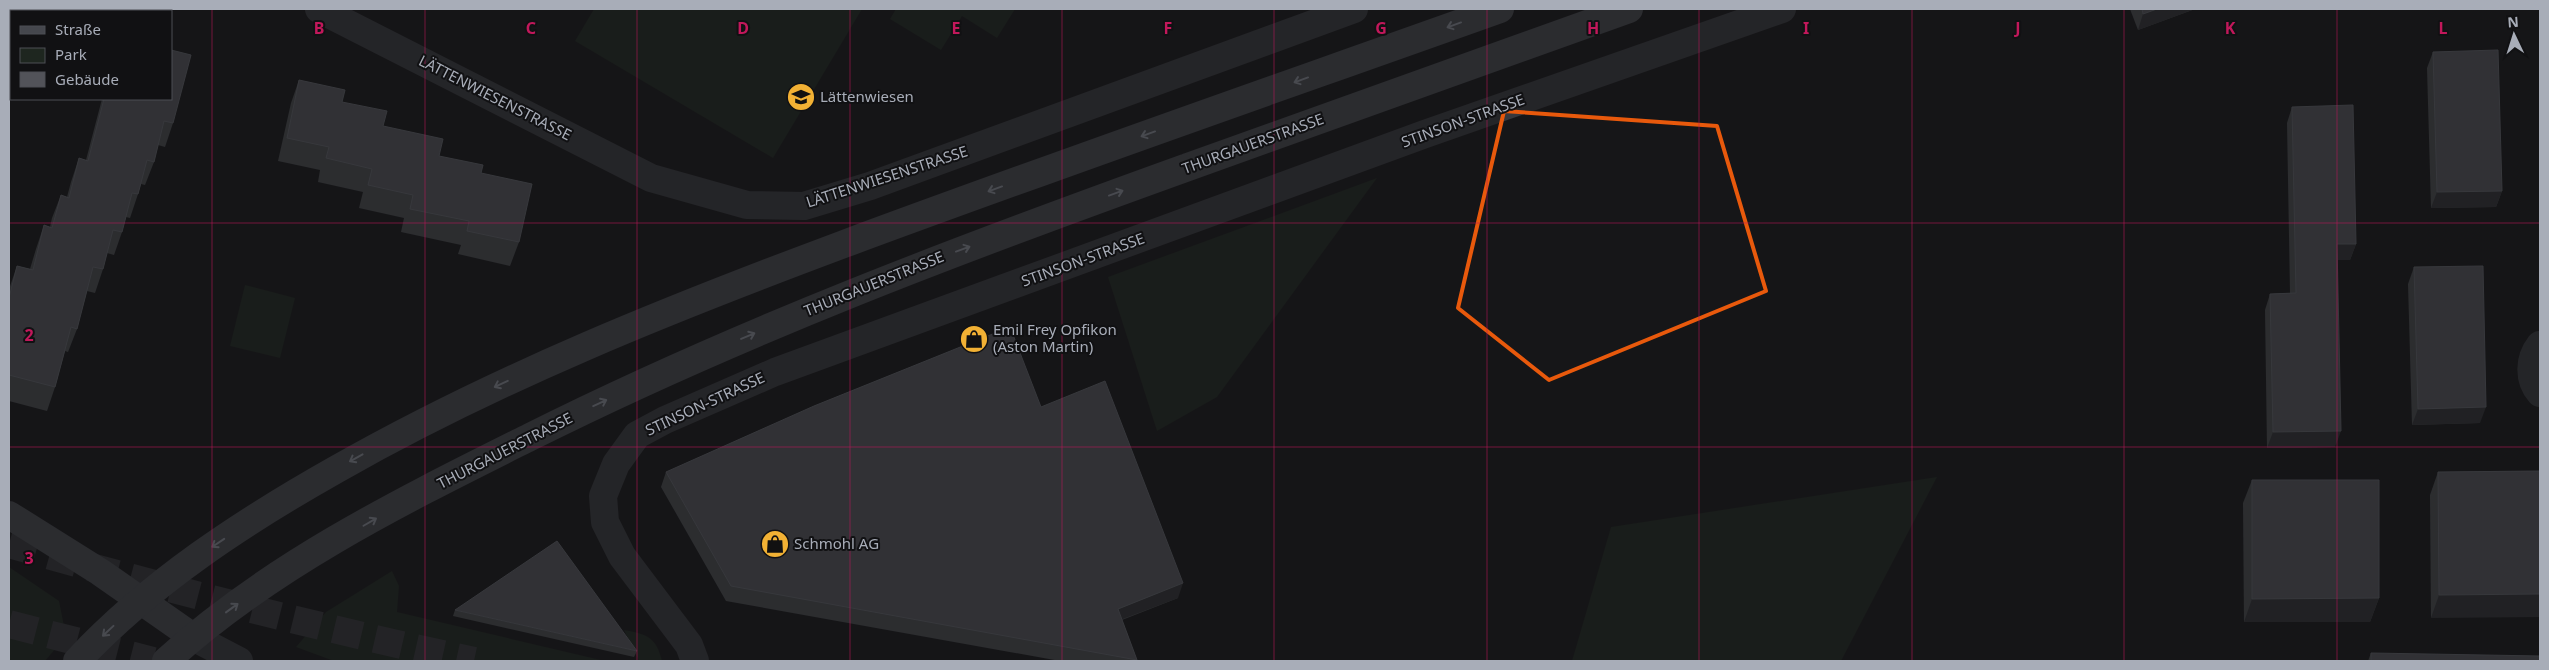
<svg xmlns="http://www.w3.org/2000/svg" width="2549" height="670" font-family="'Noto Sans',sans-serif">
	<style>
		.green { fill: #1e261f }
		.lines { fill: none; stroke-linecap: round; stroke-linejoin: round }
		.highway-tunnel { stroke: #333438; stroke-width: 28; stroke-dasharray: 28 14; stroke-linecap: butt }
		.street { stroke: #37383d; stroke-width: 28 }
		.secondary { stroke: #45474d; stroke-width: 28 }
		.wall { fill: #47494d }
		.shaded-wall { fill: #2f3033 }
		.building { fill: #525359; stroke: #5f6168 }
		.oneway { stroke: #858993 }
		.marked { fill: none; stroke: #e8590c; stroke-width: 4; stroke-linejoin: round }
		.grid { fill: none; stroke: #c2185b; stroke-width: 1; stroke-opacity: 0.55 }
		.labels { text-anchor: middle; stroke-width: 4; stroke-linejoin: round; paint-order: stroke }
		.poi-label { font-size: 15px; fill: #a8adb8; stroke: #111113; text-anchor: start }
		.street-label { font-size: 15px; fill: #a8adb8; stroke: #111113 }
		.grid-label { font-size: 16px; text-anchor: middle; font-weight: bold; fill: #c2185b; stroke: #111113; stroke-width: 4; stroke-linejoin: round; paint-order: stroke }
	</style>
	<rect width="100%" height="100%" fill="#161618"/>
	<g class="green">
		<polygon points="594,9 862,9 773,158 575,41"/>
		<polygon points="896,9 1015,9 997,38 962,16 941,50 890,19"/>
		<polygon points="1377,178 1217,397 1157,431 1108,277"/>
		<polygon points="245,285 295,298 280,358 230,346"/>
		<polygon points="1937,477 1841,661 1572,661 1611,527"/>
		<polygon points="9,567 59,601 66,636 45,661 9,661"/>
		<polygon points="392,571 399,586 397,612 605,661 334,661 296,647 326,612"/>
		<path d="M624 630C647 634 656 637 662 661H639Z"/>
	</g>
	<g class="lines">
		<g class="highway-tunnel">
			<path d="M9 544C163 588 317 627 474 661"/>
			<polyline points="9,624 153,661"/>
		</g>
		<g class="street">
			<polyline points="319,9 651,178 747,205 804,206 870,186 1354,9"/>
			<path d="M2540 345C2529 359 2528 379 2540 393"/>
			<polyline points="193,637 239,661"/>
			<polyline points="695,661 689,645 622,556 605,522 603,496 616,464 637,435 665,420 775,372 1425,134 1782,9"/>
		</g>
		<g class="secondary">
			<polyline points="34,11 36,9"/>
			<polyline points="9,65 11,60"/>
			<polyline points="9,515 100,572 193,637"/>
			<path d="M77 661C151 582 243 522 337 469 499 377 670 309 844 244 1062 163 1281 87 1500 9"/>
			<path d="M166 661C271 565 404 500 530 437 744 330 963 248 1188 167 1335 114 1482 61 1629 9"/>
		</g>
	</g>
	<g class="wall">
		<polygon points="2130,9 2195,9 2138,30"/>
		<polygon points="2433,52 2502,191 2496,207 2431,208 2427,68"/>
		<polygon points="299,80 342,102 383,126 439,156 481,173 519,242 510,266 458,254 461,245 401,232 404,218 359,208 363,192 318,182 320,170 278,161 291,103"/>
		<polygon points="102,99 171,99 173,123 165,147 158,145 154,162 145,185 141,184 138,194 130,218 126,217 122,232 114,255 107,253 103,269 95,293 87,291 77,329 68,352 65,351 55,387 47,411 9,401 9,289 17,266 30,269 36,249 44,225 50,227 52,218 61,195 67,197 71,182 79,158 86,160"/>
		<polygon points="2292,107 2356,244 2350,260 2337,260 2335,447 2267,448 2265,310 2270,294 2290,293 2287,123"/>
		<polygon points="2414,267 2480,423 2412,425 2408,284"/>
		<polygon points="2540,471 2431,618 2430,495 2438,472"/>
		<polygon points="666,472 1178,598 1122,620 1137,660 1137,661 1060,661 726,601 661,487"/>
		<polygon points="2252,480 2379,598 2370,622 2244,622 2243,503"/>
		<polygon points="455,610 637,651 634,657 453,616"/>
		<polygon points="2371,653 2540,661 2368,661"/>
	</g>
	<g class="shaded-wall">
		<polygon points="2157,9 2195,9 2138,30 2143,14"/>
		<polygon points="2502,191 2496,207 2431,208 2437,192"/>
		<polygon points="2337,244 2356,244 2350,260 2331,260"/>
		<polygon points="2486,407 2480,423 2412,425 2418,409"/>
		<polygon points="2341,431 2335,447 2267,448 2273,432"/>
		<polygon points="1183,583 1178,598 1112,623 1118,609"/>
		<polygon points="2540,594 2540,617 2431,618 2439,595"/>
		<polygon points="2379,598 2370,622 2244,622 2252,599"/>
	</g>
	<g class="building">
		<polygon points="111,9 136,9 145,11 110,11"/>
		<polygon points="2142,9 2157,9 2143,14"/>
		<polygon points="171,50 191,55 173,123 164,121 154,162 147,160 138,194 132,193 122,232 113,230 103,269 93,267 77,329 71,327 55,387 9,375 9,298 17,266 33,270 44,225 52,228 61,195 69,198 79,158 88,161 104,99 171,99"/>
		<polygon points="2498,50 2502,191 2437,192 2433,52"/>
		<polygon points="299,80 345,90 342,102 387,111 383,126 443,139 439,156 483,165 481,173 532,184 519,242 467,231 469,221 410,209 413,195 368,185 372,169 326,158 329,147 287,138"/>
		<polygon points="2353,105 2356,244 2337,244 2341,431 2273,432 2270,294 2296,293 2292,107"/>
		<polygon points="2483,266 2486,407 2418,409 2414,267"/>
		<polygon points="1010,327 1041,407 1105,381 1183,583 1118,609 1137,660 731,586 666,472 814,406"/>
		<polygon points="2540,471 2540,594 2439,595 2438,472"/>
		<polygon points="2252,480 2379,480 2379,598 2252,599"/>
		<polygon points="557,541 637,651 455,610"/>
		<polygon points="2371,653 2540,656 2540,661 2371,661"/>
	</g>
	<defs><path id="oneway-shaft" d="M-6 0H5M1.5-3L5.5 0L1.5 3" fill="none" stroke-width="1.6" stroke-linecap="round" stroke-linejoin="round" transform="scale(1.25)"/></defs>
	<g class="oneway">
		<use href="#oneway-shaft" transform="translate(1454 25) rotate(160)"/>
		<use href="#oneway-shaft" transform="translate(1301 80) rotate(160)"/>
		<use href="#oneway-shaft" transform="translate(1148 134) rotate(160)"/>
		<use href="#oneway-shaft" transform="translate(995 189) rotate(160)"/>
		<use href="#oneway-shaft" transform="translate(1116 193) rotate(-20)"/>
		<use href="#oneway-shaft" transform="translate(963 249) rotate(-20)"/>
		<use href="#oneway-shaft" transform="translate(748 336) rotate(-23)"/>
		<use href="#oneway-shaft" transform="translate(501 384) rotate(155)"/>
		<use href="#oneway-shaft" transform="translate(600 403) rotate(-25)"/>
		<use href="#oneway-shaft" transform="translate(356 458) rotate(151)"/>
		<use href="#oneway-shaft" transform="translate(370 522) rotate(-30)"/>
		<use href="#oneway-shaft" transform="translate(218 543) rotate(146)"/>
		<use href="#oneway-shaft" transform="translate(232 608) rotate(-36)"/>
		<use href="#oneway-shaft" transform="translate(108 631) rotate(137)"/>
	</g>
	<path d="M0 0H2549V670H0ZM1504 111 1717 126 1766 291 1549 380 1458 308Z" fill="#161618" fill-opacity=".55" fill-rule="evenodd"/>
	<path class="marked" d="M1504 111 1717 126 1766 291 1549 380 1458 308Z"/>
	<path class="grid" d="M212 9V661M425 9V661M637 9V661M850 9V661M1062 9V661M1274 9V661M1487 9V661M1699 9V661M1912 9V661M2124 9V661M2337 9V661M9 223H2540M9 447H2540"/>
	<defs>
		<symbol id="school-disc" viewBox="-11 -11 22 22"><circle r="9.5" fill="#f2b134" stroke="#111113"/><path d="M0-5L7-2L0 1L-7-2ZM-4 1L0 2.5L4 1V4Q0 6-4 4Z" fill="#111"/></symbol>
		<symbol id="shop-disc" viewBox="-11 -11 22 22"><circle r="9.5" fill="#f2b134" stroke="#111113"/><path d="M-5-2.5h2.3a2.7 3.5 0 0 1 5.4 0H5L5.5 6h-11ZM-1.5-2.5h3a1.5 2.3 0 0 0-3 0Z" fill="#111"/></symbol>
	</defs>
	<g fill-rule="evenodd">
		<use href="#school-disc" x="785" y="81" width="32" height="32"/>
		<use href="#shop-disc" x="958" y="323" width="32" height="32"/>
		<use href="#shop-disc" x="759" y="528" width="32" height="32"/>
	</g>
	<g class="labels">
		<g class="poi-label">
			<text x="820" y="102">Lättenwiesen</text>
			<text x="993" y="335">Emil Frey Opfikon<tspan x="993" dy="17">(Aston Martin)</tspan></text>
			<text x="794" y="549">Schmohl AG</text>
		</g>
		<g class="street-label">
			<text transform="translate(495 98) rotate(27)" y="5">LÄTTENWIESENSTRASSE</text>
			<text transform="translate(1463 121) rotate(-20)" y="5">STINSON-STRASSE</text>
			<text transform="translate(1253 144) rotate(-20)" y="5">THURGAUERSTRASSE</text>
			<text transform="translate(887 177) rotate(-18)" y="5">LÄTTENWIESENSTRASSE</text>
			<text transform="translate(1083 260) rotate(-20)" y="5">STINSON-STRASSE</text>
			<text transform="translate(874 284) rotate(-22)" y="5">THURGAUERSTRASSE</text>
			<text transform="translate(705 404) rotate(-25)" y="5">STINSON-STRASSE</text>
			<text transform="translate(505 451) rotate(-27)" y="5">THURGAUERSTRASSE</text>
		</g>
	</g>
	<g class="grid-label">
		<text x="319" y="34">B</text>
		<text x="531" y="34">C</text>
		<text x="743" y="34">D</text>
		<text x="956" y="34">E</text>
		<text x="1168" y="34">F</text>
		<text x="1381" y="34">G</text>
		<text x="1593" y="34">H</text>
		<text x="1806" y="34">I</text>
		<text x="2018" y="34">J</text>
		<text x="2230" y="34">K</text>
		<text x="2443" y="34">L</text>
		<text x="29" y="341">2</text>
		<text x="29" y="564">3</text>
	</g>
	<rect width="2549" height="670" fill="none" stroke="#a8adb8" stroke-width="20"/>
	<rect x="10" y="10" width="162" height="90" fill="#111113" stroke="#4d4f55"/>
	<rect x="20" y="26" width="25" height="8" fill="#45474d" stroke="#4d4f55"/>
	<text x="55" y="35" font-size="15" fill="#a8adb8">Straße</text>
	<rect x="20" y="48" width="25" height="15" fill="#1e261f" stroke="#4d4f55"/>
	<text x="55" y="60" font-size="15" fill="#a8adb8">Park</text>
	<rect x="20" y="72" width="25" height="15" fill="#525359" stroke="#4d4f55"/>
	<text x="55" y="85" font-size="15" fill="#a8adb8">Gebäude</text>
	<g transform="translate(2514 35) rotate(356)" stroke="#111113" stroke-width="4" paint-order="stroke">
	<path d="M0-4L9 19L0 12L-9 19Z" fill="#a8adb8"/>
	<text y="-8" font-size="14" font-weight="bold" text-anchor="middle" fill="#a8adb8">N</text>
	</g>
</svg>
